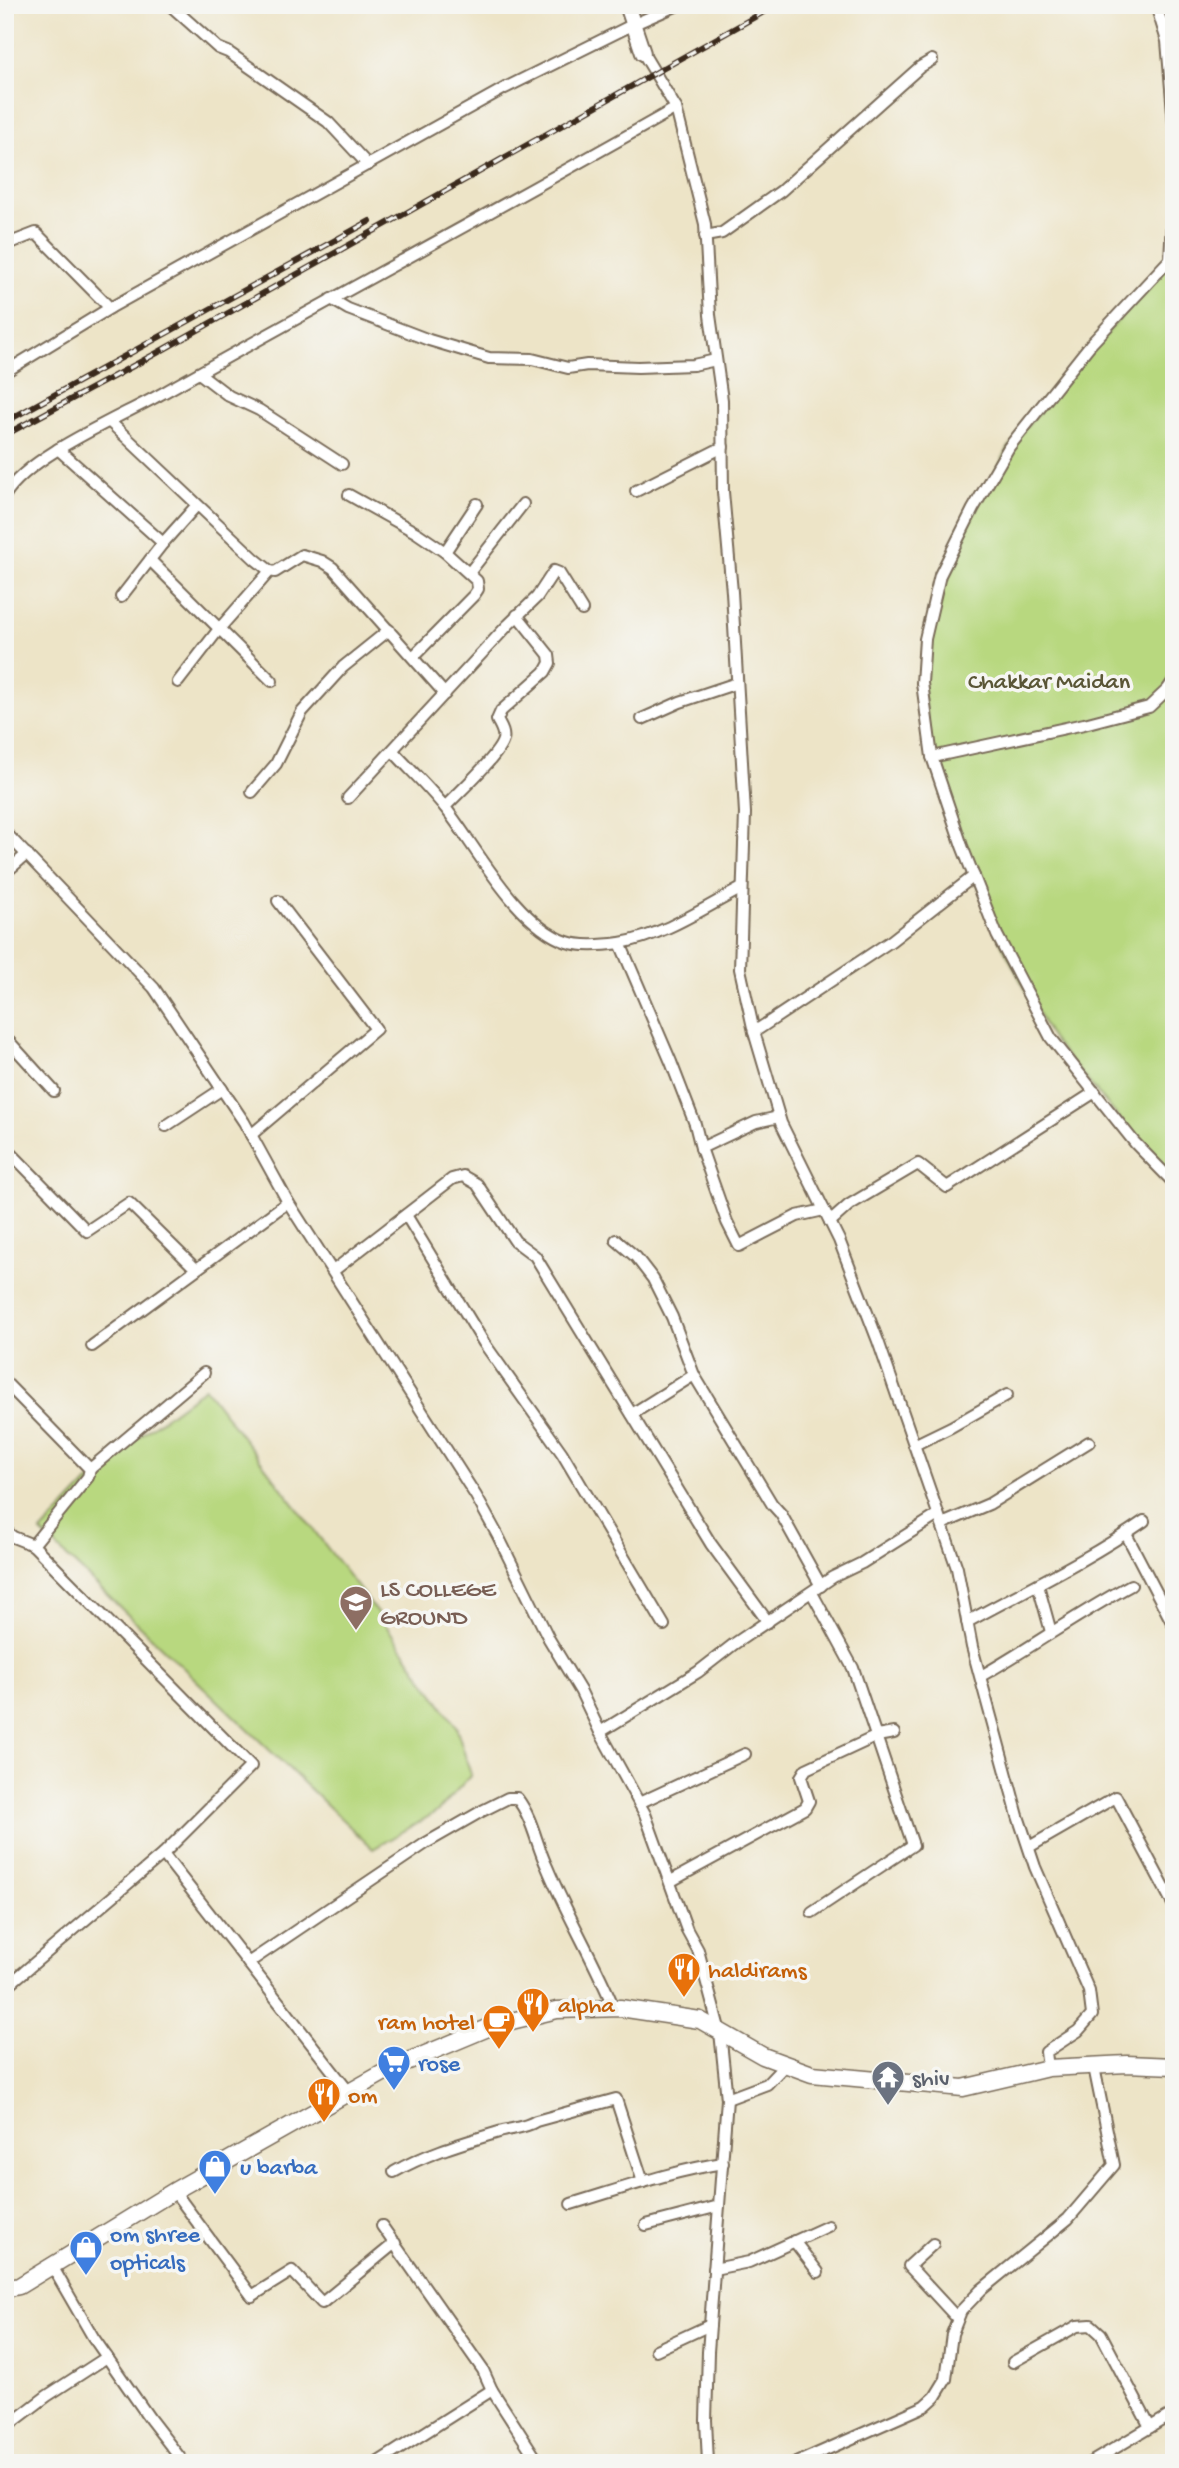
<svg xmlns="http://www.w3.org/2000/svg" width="1179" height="2468" font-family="'Gochi Hand',sans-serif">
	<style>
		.green { fill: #b8d87f; stroke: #7a814e; stroke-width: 2 }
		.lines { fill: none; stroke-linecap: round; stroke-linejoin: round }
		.minor-casing { stroke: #796b59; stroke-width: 14 }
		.tertiary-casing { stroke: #796b59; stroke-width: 18 }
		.secondary-casing { stroke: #796b59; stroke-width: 19 }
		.minor { stroke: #fff; stroke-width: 10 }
		.tertiary { stroke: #fff; stroke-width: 14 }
		.secondary { stroke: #fff; stroke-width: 16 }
		.rail-casing { stroke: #3b2a1e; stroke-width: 6 }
		.rail { stroke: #f6f6f2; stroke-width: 3.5; stroke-dasharray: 10; stroke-linecap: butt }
		.labels { text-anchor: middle; stroke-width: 7; stroke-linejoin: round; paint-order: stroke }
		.park-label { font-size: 24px; fill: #5a5636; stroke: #f6f6f2 }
		.education-label { font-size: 24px; fill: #785e54; stroke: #f6f6f2; text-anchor: start }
		.food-label { font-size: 24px; fill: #c56008; stroke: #f6f6f2; text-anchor: start }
		.shop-label { font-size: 24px; fill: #366cbe; stroke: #f6f6f2; text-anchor: start }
		.worship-label { font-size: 24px; fill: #5b616d; stroke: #f6f6f2; text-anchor: start }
	</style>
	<rect width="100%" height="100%" fill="#f6f6f2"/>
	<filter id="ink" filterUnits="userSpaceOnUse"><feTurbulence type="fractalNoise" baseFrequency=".0143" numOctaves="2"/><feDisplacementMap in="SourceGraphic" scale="14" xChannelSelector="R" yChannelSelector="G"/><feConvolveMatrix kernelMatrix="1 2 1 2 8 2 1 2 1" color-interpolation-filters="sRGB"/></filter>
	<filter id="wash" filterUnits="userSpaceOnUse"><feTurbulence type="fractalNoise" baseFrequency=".00686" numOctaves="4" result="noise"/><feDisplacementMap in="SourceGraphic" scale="28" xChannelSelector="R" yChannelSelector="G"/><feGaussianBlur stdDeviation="1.57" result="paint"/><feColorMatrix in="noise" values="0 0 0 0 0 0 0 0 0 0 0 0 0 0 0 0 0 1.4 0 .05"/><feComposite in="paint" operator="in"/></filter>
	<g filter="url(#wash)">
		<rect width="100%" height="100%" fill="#ede4c7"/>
		<g class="green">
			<polygon points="1174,255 1174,1183 1051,1038 997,935 932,757 922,683 940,575 1009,447"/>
			<polygon points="205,1388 378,1614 456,1726 471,1775 438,1811 373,1849 41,1532 115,1454"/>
		</g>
	</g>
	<g filter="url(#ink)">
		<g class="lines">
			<defs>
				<g id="minor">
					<polyline points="170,5 218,48 228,52 328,122 368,165"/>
					<polyline points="1156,5 1167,41 1174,124"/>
					<polyline points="1164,30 1174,18"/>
					<polyline points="643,53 676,108 705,224 710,315 722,400 723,492 732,592 745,813 740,969 754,1032 781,1123 839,1240 878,1341 957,1568 972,1647 1018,1816 1035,1867 1089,1991 1092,2015 1078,2031 1046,2052 1048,2068"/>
					<polyline points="705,236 722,233 781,191 920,67 932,60"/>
					<polyline points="5,245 36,233 110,308"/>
					<polyline points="1174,255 1090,345 1009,447 973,509 940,575 925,639 922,683 932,757 962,846 997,935 1051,1038 1135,1143 1174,1183"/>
					<polyline points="1170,259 1174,184"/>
					<polyline points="331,299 348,309 429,340 489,358 532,359 568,368 587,365 638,367 693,365 716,360"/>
					<polyline points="5,372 110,308 505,88 632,25 678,5"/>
					<polyline points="199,373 229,396 259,410 342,464"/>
					<polyline points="110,422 255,559 270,571 275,572 302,555 322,561 333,568 445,694"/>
					<polyline points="58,449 163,543 121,597"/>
					<polyline points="636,491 723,447"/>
					<path d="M5 495C29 455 121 417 163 393 334 297 506 205 676 108"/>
					<polyline points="349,495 417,533 445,552 477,581 478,589 474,595 413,657"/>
					<polyline points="163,543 197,505"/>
					<polyline points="445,552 477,504"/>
					<polyline points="150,560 272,681"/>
					<polyline points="469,573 523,504"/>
					<polyline points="178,682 219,629 270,571"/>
					<polyline points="642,719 680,702 737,683"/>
					<path d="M393 751C410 770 431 789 447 810 478 850 517 925 567 942 582 947 605 945 620 943 663 936 704 908 742 888"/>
					<polyline points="932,757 1084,724 1149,707 1167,690 1174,680"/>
					<polyline points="252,792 276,764 302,712 343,667 389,630"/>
					<polyline points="348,798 508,625 537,597 554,571 559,573 582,610"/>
					<path d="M445 807C458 793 499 756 503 740 505 733 500 726 497 720L501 711 545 672 550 663 549 655 517 615"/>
					<polyline points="5,832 154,988 244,1122 288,1202 476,1496 498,1536 549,1639 581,1692 600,1732"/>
					<polyline points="5,873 27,854"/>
					<polyline points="620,943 671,1062 695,1124 701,1148 727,1222 739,1246 797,1216 824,1210"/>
					<polyline points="754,1032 891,941 974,876"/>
					<polyline points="5,1037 54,1091"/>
					<polyline points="166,1126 222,1089"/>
					<polyline points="251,1135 376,1029 278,901"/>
					<polyline points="5,1147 87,1231 129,1203 196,1269"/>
					<polyline points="701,1148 756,1122 779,1117"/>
					<polyline points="406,1215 484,1343 562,1453 664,1625"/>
					<polyline points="830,1222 849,1205 918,1164 947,1187 1095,1092"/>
					<polyline points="616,1240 636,1257 653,1279 672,1317 694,1375 772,1504 781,1514 821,1586"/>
					<polyline points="333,1271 452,1179 463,1176 477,1184 515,1241 535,1256 711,1544 768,1622"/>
					<polyline points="92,1346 288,1202"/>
					<polyline points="5,1382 90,1469 88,1477 33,1545 13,1537 5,1530"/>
					<polyline points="632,1414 694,1375"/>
					<polyline points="914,1445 951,1427 1007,1395"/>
					<polyline points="90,1469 204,1373"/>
					<polyline points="942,1524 989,1504 1089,1442"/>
					<polyline points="1126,1534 1174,1626"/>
					<polyline points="1038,1585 1051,1632"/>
					<path d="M967 1622C1027 1589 1088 1560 1144 1521"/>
					<path d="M981 1676C1032 1647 1079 1613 1131 1585"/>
					<polyline points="639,1803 745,1754"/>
					<polyline points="1029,1847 1116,1797 1174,1906"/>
					<polyline points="163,1854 349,2092"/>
					<polyline points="671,1881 805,1808 809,1801 801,1777 806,1769 877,1736 894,1733"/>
					<polyline points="812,1912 913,1845 853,1668 812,1593"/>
					<path d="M248 1963 426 1843 482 1811 508 1798H517C533 1819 536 1844 547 1867 567 1915 594 1960 614 2008"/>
					<polyline points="5,1988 163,1854 251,1766 33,1545"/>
					<polyline points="727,2099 767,2084 786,2064"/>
					<path d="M394 2172C427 2153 463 2143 499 2132 512 2128 525 2128 536 2121L616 2099 643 2182"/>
					<polyline points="174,2191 252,2296 292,2271 322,2303 395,2243"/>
					<path d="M571 2204C621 2189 671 2171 723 2163"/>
					<polyline points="646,2225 719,2206"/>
					<polyline points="382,2226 483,2370 492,2390 539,2463"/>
					<polyline points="794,2241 818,2272"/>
					<polyline points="933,2244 909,2266 957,2318"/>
					<polyline points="52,2266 93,2337 150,2419 184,2463"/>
					<polyline points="714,2269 749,2262 828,2226"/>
					<polyline points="656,2350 710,2325"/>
					<polyline points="1013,2362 1077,2326 1091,2325 1101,2334 1150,2427"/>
					<polyline points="5,2428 47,2396 107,2357"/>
					<polyline points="377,2463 492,2390"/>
					<polyline points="708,2463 706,2420 708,2352 727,2099 720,2032 698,1950 687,1930 645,1814 600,1732 698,1672 734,1644 833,1577 862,1563 938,1515"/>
					<polyline points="796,2463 925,2406 935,2397 946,2379 952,2334 961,2311 981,2290 1068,2219 1114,2165 1094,2067"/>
					<polyline points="1090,2463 1174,2413"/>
				</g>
				<polyline id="tertiary" points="627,5 643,53"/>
				<polyline id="secondary" points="5,2289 19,2286 174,2191 392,2068 495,2025 557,2010 620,2008 700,2020 763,2056 812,2074 963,2088 1048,2068 1127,2064 1174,2066"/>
			</defs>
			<use href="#minor" class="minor-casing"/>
			<use href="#tertiary" class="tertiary-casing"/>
			<use href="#secondary" class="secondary-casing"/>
			<use href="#minor" class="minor"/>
			<use href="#tertiary" class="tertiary"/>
			<use href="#secondary" class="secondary"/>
			<defs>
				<g id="rail">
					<polyline points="5,422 370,221"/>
					<polyline points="5,435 157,353 776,5"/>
				</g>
			</defs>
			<use href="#rail" class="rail-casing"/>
			<use href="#rail" class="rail"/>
		</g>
	</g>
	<defs>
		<symbol id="university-pin" viewBox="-11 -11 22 30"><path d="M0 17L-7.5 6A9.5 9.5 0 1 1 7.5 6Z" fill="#8d6e63" stroke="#f6f6f2"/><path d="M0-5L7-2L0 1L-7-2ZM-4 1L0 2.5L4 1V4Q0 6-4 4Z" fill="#fff"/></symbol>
		<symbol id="restaurant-pin" viewBox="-11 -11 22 30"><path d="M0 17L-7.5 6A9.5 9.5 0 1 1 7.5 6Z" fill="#e8710a" stroke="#f6f6f2"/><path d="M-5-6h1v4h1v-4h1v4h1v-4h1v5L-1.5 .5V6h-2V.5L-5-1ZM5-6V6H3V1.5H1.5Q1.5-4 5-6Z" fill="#fff"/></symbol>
		<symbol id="cafe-pin" viewBox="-11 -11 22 30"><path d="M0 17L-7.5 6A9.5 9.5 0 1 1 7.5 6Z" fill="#e8710a" stroke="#f6f6f2"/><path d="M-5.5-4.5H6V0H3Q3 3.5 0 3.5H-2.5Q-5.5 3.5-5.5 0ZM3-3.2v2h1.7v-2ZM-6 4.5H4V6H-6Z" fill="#fff"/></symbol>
		<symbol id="supermarket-pin" viewBox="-11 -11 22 30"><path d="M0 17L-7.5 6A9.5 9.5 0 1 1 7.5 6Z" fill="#3f7fe0" stroke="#f6f6f2"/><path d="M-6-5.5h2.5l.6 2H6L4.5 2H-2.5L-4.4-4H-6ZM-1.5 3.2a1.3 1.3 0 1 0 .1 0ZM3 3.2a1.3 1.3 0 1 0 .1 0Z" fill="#fff"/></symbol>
		<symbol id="temple-pin" viewBox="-11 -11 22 30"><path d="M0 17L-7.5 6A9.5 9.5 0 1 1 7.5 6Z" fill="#6b7280" stroke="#f6f6f2"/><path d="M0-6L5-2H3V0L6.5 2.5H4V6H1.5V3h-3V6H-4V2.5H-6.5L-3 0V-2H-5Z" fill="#fff"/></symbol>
		<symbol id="shop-pin" viewBox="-11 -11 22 30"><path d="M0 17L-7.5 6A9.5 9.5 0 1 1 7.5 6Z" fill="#3f7fe0" stroke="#f6f6f2"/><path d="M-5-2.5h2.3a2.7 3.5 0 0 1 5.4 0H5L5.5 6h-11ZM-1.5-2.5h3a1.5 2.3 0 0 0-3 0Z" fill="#fff"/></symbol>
	</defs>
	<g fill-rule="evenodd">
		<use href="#university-pin" x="337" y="1583" width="38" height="52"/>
		<use href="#restaurant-pin" x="665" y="1950" width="38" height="52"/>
		<use href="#restaurant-pin" x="514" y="1985" width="38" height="52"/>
		<use href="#cafe-pin" x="480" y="2002" width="38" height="52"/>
		<use href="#supermarket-pin" x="375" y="2043" width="38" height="52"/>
		<use href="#temple-pin" x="869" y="2058" width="38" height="52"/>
		<use href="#restaurant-pin" x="305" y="2075" width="38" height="52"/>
		<use href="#shop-pin" x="196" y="2147" width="38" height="52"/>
		<use href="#shop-pin" x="67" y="2228" width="38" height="52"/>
	</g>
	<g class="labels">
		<g class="park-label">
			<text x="1049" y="688">Chakkar Maidan</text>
		</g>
		<g class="education-label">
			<text x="380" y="1596">LS COLLEGE<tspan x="380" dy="28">GROUND</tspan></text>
		</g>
		<g class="food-label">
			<text x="708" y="1977">haldirams</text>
			<text x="558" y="2012">alpha</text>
			<text x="475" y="2029" text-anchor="end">ram hotel</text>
			<text x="348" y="2102">om</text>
		</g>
		<g class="shop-label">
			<text x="418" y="2070">rose</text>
			<text x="240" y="2174">u barba</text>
			<text x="110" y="2241">om shree<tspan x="110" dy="28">opticals</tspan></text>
		</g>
		<g class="worship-label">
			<text x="912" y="2085">shiv</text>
		</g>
	</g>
	<rect width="1179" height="2468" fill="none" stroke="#f6f6f2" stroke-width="28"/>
</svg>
